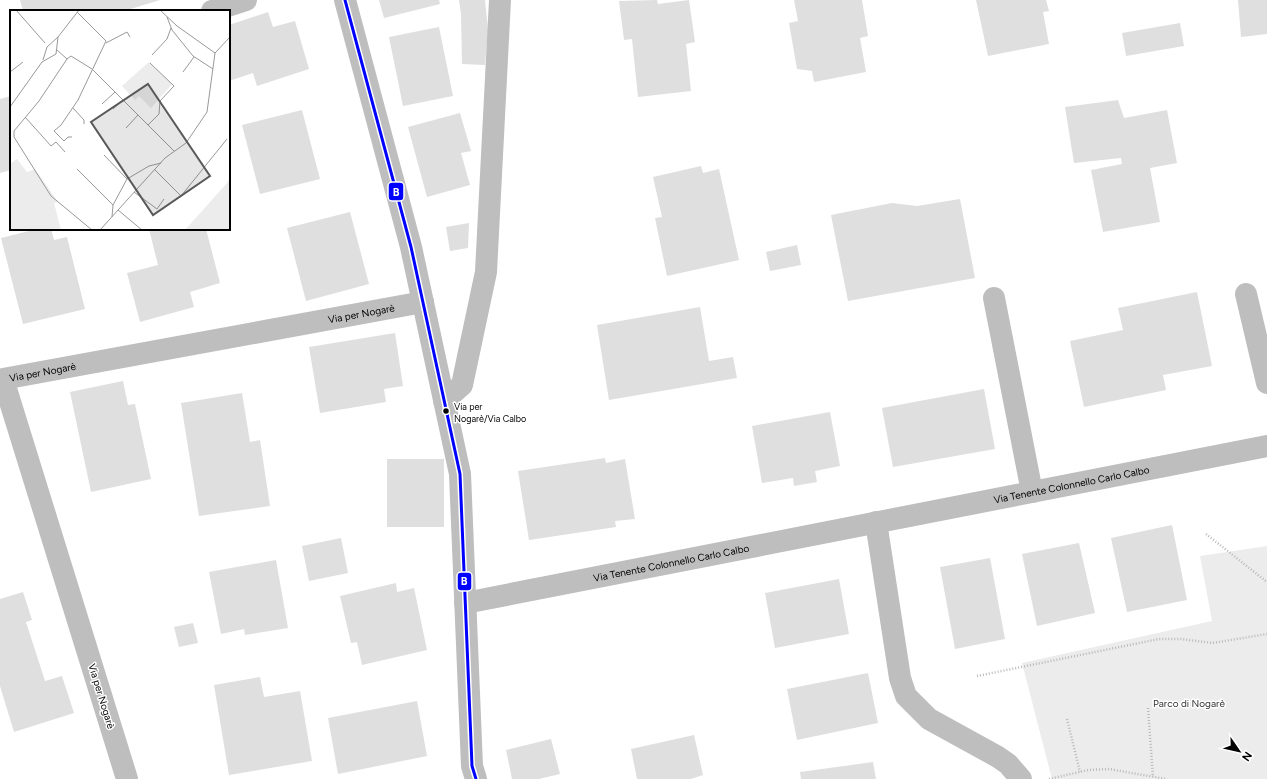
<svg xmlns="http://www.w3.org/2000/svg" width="1267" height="779" font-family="Figtree,sans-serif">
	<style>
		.green { fill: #ececec }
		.building { fill: #dfdfdf }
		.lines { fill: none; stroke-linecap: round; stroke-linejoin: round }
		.path { stroke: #b9b9b9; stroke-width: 2.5; stroke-dasharray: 1 2; stroke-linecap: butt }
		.minor { stroke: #bebebe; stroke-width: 22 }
		.bus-1-casing { stroke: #fff; stroke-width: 6 }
		.bus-1 { stroke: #00f; stroke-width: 3 }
		.bus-dot { fill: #000; stroke: #fff; stroke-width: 1.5 }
		.labels { text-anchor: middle; stroke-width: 3; stroke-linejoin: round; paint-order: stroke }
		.bus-label { font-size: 9px; fill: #000; stroke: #fff; text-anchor: start }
		.street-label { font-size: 10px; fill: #000; stroke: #fff }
		.park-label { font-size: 10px; fill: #333; stroke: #fff }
		.inset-road { fill: none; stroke: #999; stroke-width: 1 }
		.view { fill: #595959; fill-opacity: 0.15; stroke: #595959; stroke-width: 2 }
		.inset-edge { fill: none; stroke: #000; stroke-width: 2 }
		.line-badge { stroke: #fff; stroke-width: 1.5 }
		.badge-label { font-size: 11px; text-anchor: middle; font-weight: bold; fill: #fff }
	</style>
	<rect width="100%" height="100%" fill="#fff"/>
	<polygon class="green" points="1267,546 1267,779 1052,779 1022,663 1212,621 1200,556"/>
	<g class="building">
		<polygon points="20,0 160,0 124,11 23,11"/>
		<polygon points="379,0 439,0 440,4 384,18"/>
		<polygon points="459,0 485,0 488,30 485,65 462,64 461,14"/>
		<polygon points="657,0 658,4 689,0 695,42 686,44 691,91 638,97 632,39 624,40 619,1"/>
		<polygon points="794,0 862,0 868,36 860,38 866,72 814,82 812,71 797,69 789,23 798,21"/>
		<polygon points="976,0 1046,0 1049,11 1043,12 1049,44 988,56"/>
		<polygon points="1238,0 1267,0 1267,34 1241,37"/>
		<polygon points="268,12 273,27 295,21 309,69 257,86 253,73 229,81 229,25"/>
		<polygon points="1180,23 1184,46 1126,56 1122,33"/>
		<polygon points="439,27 453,96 403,106 389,37"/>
		<polygon points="11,96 11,170 0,173 0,99"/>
		<polygon points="1118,100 1124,118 1167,110 1177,163 1150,168 1160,222 1103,232 1091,170 1122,164 1121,158 1074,163 1065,107"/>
		<polygon points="302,110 320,179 260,194 242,125"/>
		<polygon points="460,113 471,151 461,153 470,185 427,197 408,127"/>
		<polygon points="701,166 703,173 719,169 739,260 667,276 655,218 662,217 653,177"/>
		<polygon points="960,199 975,278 848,301 831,215 892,203 917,206"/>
		<polygon points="350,212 369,284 306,301 287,228"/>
		<polygon points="469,223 468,248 450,251 446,227"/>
		<polygon points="37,229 51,229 54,240 67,237 85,309 23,324 1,238"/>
		<polygon points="149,229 206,229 220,283 190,292 194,307 140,322 127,273 158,265"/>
		<polygon points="797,245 801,265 770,271 766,252"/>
		<polygon points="1197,292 1212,366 1163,375 1166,390 1084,407 1070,341 1123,330 1118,308"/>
		<polygon points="700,307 709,361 733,357 737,378 609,400 597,325"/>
		<polygon points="395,333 403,386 384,389 386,402 320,413 309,347"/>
		<polygon points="123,381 128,405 135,404 151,479 91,492 70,392"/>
		<polygon points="984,389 995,449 893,467 882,408"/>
		<polygon points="242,393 250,442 260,440 270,506 199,516 181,403"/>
		<polygon points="830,412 840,466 815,471 817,482 794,486 793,478 762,483 752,426"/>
		<polygon points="605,458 606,463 625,459 635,519 615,521 616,527 529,540 518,471"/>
		<rect x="387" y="459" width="57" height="68"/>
		<polygon points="1172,525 1187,600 1127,612 1111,538"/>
		<polygon points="341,538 348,573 309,581 302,546"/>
		<polygon points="1079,543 1095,613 1037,626 1022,554"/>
		<polygon points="990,558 1005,639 955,649 940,567"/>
		<polygon points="276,560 288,628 245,635 244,629 221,634 209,572"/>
		<polygon points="839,579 849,634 775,648 765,593"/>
		<polygon points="396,583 397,592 414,588 427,650 362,665 357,642 351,643 340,596"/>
		<polygon points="23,592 32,620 26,622 45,681 62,676 74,713 14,732 0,686 0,599"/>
		<polygon points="193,623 198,643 179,647 174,627"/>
		<polygon points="868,673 878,723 797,740 787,689"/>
		<polygon points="260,677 264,697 300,691 312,761 229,775 214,685"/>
		<polygon points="417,701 427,756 338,774 328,718"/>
		<polygon points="694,735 703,775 691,779 637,779 631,749"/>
		<polygon points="551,739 560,774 539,779 512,779 506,750"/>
		<polygon points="873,762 876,779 801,779 800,772"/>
	</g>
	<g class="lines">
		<g class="path">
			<polyline points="1206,534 1267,582"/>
			<polyline points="977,676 1159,639 1181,639 1213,643 1267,634"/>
			<polyline points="1148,708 1153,777"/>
			<polyline points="1067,719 1080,772"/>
			<polyline points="1049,779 1088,770 1109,769 1166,779"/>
		</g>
		<g class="minor">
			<polyline points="345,0 411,247 460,474 472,766 476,779"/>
			<polyline points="212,11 246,0"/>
			<polyline points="1246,294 1267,383"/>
			<polyline points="994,298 1032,492"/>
			<polyline points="444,401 462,385 486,272 500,0"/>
			<polyline points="876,522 900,678 906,696 929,719 998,757 1008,764 1021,779"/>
			<path id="s1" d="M465 603 1267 446"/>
			<path id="s2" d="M127 779 3 379 423 302"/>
		</g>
		<defs>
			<polyline id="bus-1" points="345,0 411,247 460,474 472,766 476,779"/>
		</defs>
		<use href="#bus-1" class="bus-1-casing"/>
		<use href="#bus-1" class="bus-1"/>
	</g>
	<circle class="bus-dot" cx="446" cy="411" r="3.5"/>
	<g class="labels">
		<g class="bus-label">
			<text x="454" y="410">Via per<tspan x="454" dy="12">Nogarè/Via Calbo</tspan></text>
		</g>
		<g class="street-label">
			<text dy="4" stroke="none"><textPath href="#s2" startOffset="783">Via per Nogarè</textPath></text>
			<text dy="4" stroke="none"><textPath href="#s2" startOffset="459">Via per Nogarè</textPath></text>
			<text dy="4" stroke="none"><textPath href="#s1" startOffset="618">Via Tenente Colonnello Carlo Calbo</textPath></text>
			<text dy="4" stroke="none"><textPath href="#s1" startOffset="210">Via Tenente Colonnello Carlo Calbo</textPath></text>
			<text transform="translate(102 696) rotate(73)" y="4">Via per Nogarè</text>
		</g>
		<g class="park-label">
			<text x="1189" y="707">Parco di Nogarè</text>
		</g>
	</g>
	<g transform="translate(10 10)">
		<rect width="220" height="220" fill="#fff"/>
		<path d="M139 52 162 74 141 98 129 86 125 90 112 76ZM7 149 17 162 25 159 48 192 44 193 51 220H0V154ZM220 168V220H175L217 173Z" fill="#ececec"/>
		<path class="inset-road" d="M6 0 35 33M157 7 162 20 183 46 203 59M96 33 117 22 120 27M47 40 57 49 61 46 82 59 164 141M205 43 220 27M142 45 157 29 161 18M57 49 29 91 4 121V127L41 186 82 220M33 50 37 37 48 27 69 0M0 62 13 52M173 62 184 47M92 94 105 82M0 97 32 52 46 44 48 27M63 98 74 110V114M103 99 113 90M15 107 41 136 46 132 55 142M138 115 149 104 150 91 164 76 140 53M116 118 128 105M62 127H58L54 131 44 121 51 115 68 90 96 31 67 2M94 145 117 169M67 159 103 195M144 159 171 186 217 129M124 182 147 199 154 189M108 200 132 220M102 207 103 195 117 169 139 156 151 153M90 220 155 148 176 133 197 102 205 43 167 16 150 0"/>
		<path class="view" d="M138 74 200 166 143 205 81 112Z"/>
		<rect width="220" height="220" class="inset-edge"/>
	</g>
	<g class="line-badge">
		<rect x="388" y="182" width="16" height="19" rx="4" fill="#00f"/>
		<rect x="457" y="572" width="15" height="19" rx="4" fill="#00f"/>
	</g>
	<g class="badge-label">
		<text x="396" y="196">B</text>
		<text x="464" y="585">B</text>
	</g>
	<g transform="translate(1239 751) rotate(124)" stroke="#ffffff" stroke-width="3" paint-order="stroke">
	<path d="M0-3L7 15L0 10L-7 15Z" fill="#000000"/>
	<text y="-6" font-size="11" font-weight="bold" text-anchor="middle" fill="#000000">N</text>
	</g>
</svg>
